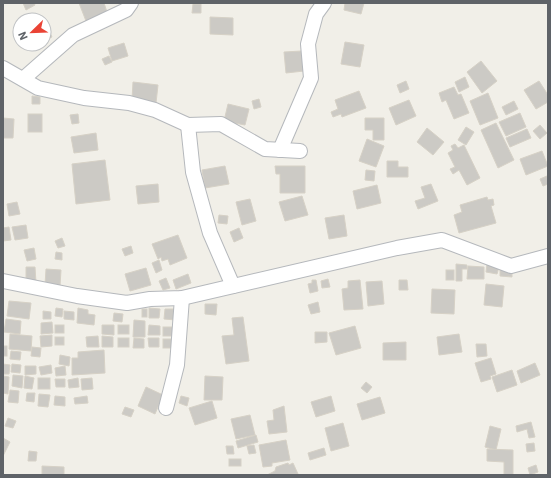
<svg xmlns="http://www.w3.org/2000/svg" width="551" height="478" font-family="'IBM Plex Sans',sans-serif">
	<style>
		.building { fill: #cccac5; stroke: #d6d1c6 }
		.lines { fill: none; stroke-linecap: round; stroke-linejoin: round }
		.street-casing { stroke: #b5b8bc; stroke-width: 16 }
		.street { stroke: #fff; stroke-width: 14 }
	</style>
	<rect width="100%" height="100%" fill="#f1efe8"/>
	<g class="building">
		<polygon points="23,3 34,3 35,5 26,10"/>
		<polygon points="79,3 104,3 107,12 86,21"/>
		<polygon points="345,3 364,3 361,14 344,10"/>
		<polygon points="193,4 201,4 201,13 192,13"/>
		<polygon points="210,17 233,18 233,35 210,34"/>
		<polygon points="44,22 52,37 44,40"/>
		<polygon points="345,42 364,45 360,67 341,64"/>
		<polygon points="124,43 128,56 112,61 108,48"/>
		<polygon points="302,51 304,71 286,73 284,52"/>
		<polygon points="109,56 112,62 105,65 102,59"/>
		<polygon points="481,61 497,81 482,93 467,72"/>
		<polygon points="465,77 469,87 459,92 455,82"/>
		<polygon points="406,81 409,89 400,93 397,85"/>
		<polygon points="539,81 548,95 548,102 536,109 524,90"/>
		<polygon points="133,82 158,85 156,103 132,100"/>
		<polygon points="454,87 458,95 461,94 469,113 454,119 446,100 442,102 439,93"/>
		<polygon points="359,91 366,108 342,117 341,114 333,117 331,112 338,109 335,100"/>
		<polygon points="488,93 498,118 480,125 470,101"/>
		<polygon points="32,96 40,97 40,104 32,104"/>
		<polygon points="259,99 261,107 254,109 252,101"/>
		<polygon points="409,100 416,116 396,125 389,108"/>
		<polygon points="514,101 518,109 506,115 502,107"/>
		<polygon points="228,104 249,109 245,125 224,121"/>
		<polygon points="520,113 526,127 506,136 499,122"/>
		<rect x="28" y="114" width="14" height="18"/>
		<polygon points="78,114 79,123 72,124 70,115"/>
		<polygon points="3,118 14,119 13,138 3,138"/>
		<polygon points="365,118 384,118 384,140 373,140 373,130 365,130"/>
		<polygon points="496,123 514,160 498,168 481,130"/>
		<polygon points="540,125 547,133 540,139 533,131"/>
		<polygon points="466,127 474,132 466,145 458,140"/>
		<polygon points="427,128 444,142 433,155 417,142"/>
		<polygon points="527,129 531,138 510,147 506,138"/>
		<polygon points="96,133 98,150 74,153 71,137"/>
		<polygon points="367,139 384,146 376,167 359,161"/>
		<polygon points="455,144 458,148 464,145 480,178 467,185 459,170 453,174 450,169 455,167 448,153 453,150 451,146"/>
		<polygon points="542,151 548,166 526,175 520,159"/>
		<polygon points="105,160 110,200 76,204 72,164"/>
		<polygon points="387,161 398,161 398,167 408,167 408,177 387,177"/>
		<polygon points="225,166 229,184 205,188 202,170"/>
		<polygon points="275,166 305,166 305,193 280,193 280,174 276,174"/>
		<polygon points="366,170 375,171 374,181 365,180"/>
		<polygon points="547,176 548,184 543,186 540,179"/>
		<polygon points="158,184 159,202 138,204 136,186"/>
		<polygon points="431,184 438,201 418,209 415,201 425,198 421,187"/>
		<polygon points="377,185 381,203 357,209 353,191"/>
		<polygon points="302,196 308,215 285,221 279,202"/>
		<polygon points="487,197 488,200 493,199 494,205 491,206 496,223 459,233 454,215 462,212 460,205"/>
		<polygon points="250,199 256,221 242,225 236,202"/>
		<polygon points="17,202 20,214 9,216 7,204"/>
		<polygon points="219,215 228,216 227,224 218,223"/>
		<polygon points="344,215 347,236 329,239 325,218"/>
		<polygon points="26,225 28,238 15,240 12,227"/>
		<polygon points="9,227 11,240 3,241 3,228"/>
		<polygon points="239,228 243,238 234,242 230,232"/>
		<polygon points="178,235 187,258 170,265 168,259 162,261 161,257 158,259 152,244"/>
		<polygon points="62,238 65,246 58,248 55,241"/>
		<polygon points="131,246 133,253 125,256 122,249"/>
		<polygon points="34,248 36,259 27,261 24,250"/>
		<polygon points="56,252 62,253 62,260 55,259"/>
		<polygon points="159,260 162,270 156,273 152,263"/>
		<polygon points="456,264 467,265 467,269 462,269 462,281 456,281"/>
		<polygon points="487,264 499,267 497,274 486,272"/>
		<polygon points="468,266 484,267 484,279 467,279"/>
		<polygon points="26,267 35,267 36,283 26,283"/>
		<polygon points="146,268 151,285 130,291 125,274"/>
		<polygon points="46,269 61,270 60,286 45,285"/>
		<polygon points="500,269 512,269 512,277 500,276"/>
		<rect x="446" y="270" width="8" height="10"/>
		<polygon points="188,274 191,283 176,289 173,280"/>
		<polygon points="166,278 170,288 163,290 159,281"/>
		<polygon points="328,279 330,287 322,288 321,281"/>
		<polygon points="312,280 316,280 318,291 310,293 308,284 312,283"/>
		<polygon points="360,280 363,309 344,310 342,289 348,288 348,281"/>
		<polygon points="399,280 407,280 408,290 399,290"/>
		<polygon points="382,281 384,304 368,306 366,282"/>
		<polygon points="486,284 504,286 502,307 484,305"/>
		<polygon points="432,289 455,290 454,314 431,313"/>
		<polygon points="9,301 31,303 29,319 7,316"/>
		<polygon points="318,302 320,312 311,314 308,305"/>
		<polygon points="205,304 217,304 216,315 205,314"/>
		<polygon points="56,308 63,309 62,317 55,316"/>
		<polygon points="78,308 88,310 88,314 95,315 94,325 77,323"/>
		<polygon points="149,308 160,309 159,318 149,318"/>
		<rect x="142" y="309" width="5" height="8"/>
		<polygon points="165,309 176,309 176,320 164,319"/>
		<polygon points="43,311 51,312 51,319 43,319"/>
		<polygon points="64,311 74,312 74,320 64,319"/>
		<polygon points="114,313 123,314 122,322 113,321"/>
		<polygon points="243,317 249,361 226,364 222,336 234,335 232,318"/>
		<polygon points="6,319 21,321 20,334 4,332"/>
		<polygon points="134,320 145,321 145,337 133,337"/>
		<polygon points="52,322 53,333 41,334 41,323"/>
		<rect x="55" y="325" width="9" height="8"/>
		<polygon points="102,325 114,325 114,335 102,334"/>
		<rect x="118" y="325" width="11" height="9"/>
		<polygon points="149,325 160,326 160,335 148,335"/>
		<polygon points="355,326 361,348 336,355 329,333"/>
		<rect x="163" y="327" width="12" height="9"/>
		<polygon points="315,332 327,332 327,342 315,343"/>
		<polygon points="10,334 32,336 31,351 9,349"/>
		<polygon points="459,334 462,352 439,355 437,337"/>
		<polygon points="52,335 52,346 41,347 40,336"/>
		<polygon points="98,336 99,347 87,347 86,337"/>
		<polygon points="102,336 113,337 113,347 102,347"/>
		<rect x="55" y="337" width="9" height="8"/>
		<rect x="118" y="338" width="11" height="9"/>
		<polygon points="134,338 144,339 144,348 133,348"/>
		<polygon points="148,338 159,338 159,347 149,347"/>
		<rect x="163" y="339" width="11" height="9"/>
		<polygon points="406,342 406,360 383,360 383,343"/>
		<polygon points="476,344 486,344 487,356 477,357"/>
		<rect x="3" y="346" width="4" height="10"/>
		<polygon points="32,347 41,348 40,357 31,356"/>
		<polygon points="104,350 105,373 72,375 72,358 78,358 78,352"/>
		<polygon points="11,351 21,352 20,360 10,359"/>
		<polygon points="60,355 70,357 69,366 59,364"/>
		<polygon points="491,358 496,374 490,376 491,379 481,382 475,363"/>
		<polygon points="535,363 540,375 521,383 517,371"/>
		<polygon points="3,364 10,365 9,374 3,374"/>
		<polygon points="12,364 21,365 20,373 11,372"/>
		<polygon points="51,365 52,373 41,375 39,367"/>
		<polygon points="25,366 36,366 36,374 25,375"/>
		<polygon points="65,366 66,375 56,376 55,368"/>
		<polygon points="512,370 517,385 497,392 492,377"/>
		<polygon points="13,375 23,376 22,388 12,386"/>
		<polygon points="3,376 9,377 8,394 3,393"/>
		<polygon points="25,376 34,378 32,389 24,388"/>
		<polygon points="205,376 223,377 222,400 204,400"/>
		<rect x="38" y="378" width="12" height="11"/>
		<polygon points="78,378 79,387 69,388 68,380"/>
		<polygon points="92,378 93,389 82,390 81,379"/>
		<polygon points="55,379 65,379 65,387 56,387"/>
		<polygon points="366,382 372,387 367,393 361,388"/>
		<polygon points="146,387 163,395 155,414 138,406"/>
		<polygon points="10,390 19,391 18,403 8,402"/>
		<polygon points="27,393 35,393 34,402 26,401"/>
		<polygon points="39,394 50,395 48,407 38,406"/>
		<polygon points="55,396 65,397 65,406 54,405"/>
		<polygon points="87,396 88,403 75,404 74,398"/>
		<polygon points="181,396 189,398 187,406 179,403"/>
		<polygon points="331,396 335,411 316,417 311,402"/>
		<polygon points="380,397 385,413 362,420 357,404"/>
		<polygon points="212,401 217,418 195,425 189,408"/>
		<polygon points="284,406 287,432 269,434 267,421 274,420 273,410"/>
		<polygon points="125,407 134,410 131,417 122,414"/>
		<polygon points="250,415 255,435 236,439 231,419"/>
		<polygon points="8,418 16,421 13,428 5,426"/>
		<polygon points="531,422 535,437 529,438 527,429 517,432 516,426"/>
		<polygon points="343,423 349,446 331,451 325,428"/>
		<polygon points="490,426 501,429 496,450 485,447"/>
		<polygon points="256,435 258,442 238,448 236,441"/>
		<polygon points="3,438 10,442 3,456"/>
		<polygon points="286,440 290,460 272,463 272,466 263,467 259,445"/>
		<polygon points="534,443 535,451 527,452 526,444"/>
		<polygon points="254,445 256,453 249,454 247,446"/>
		<polygon points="226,446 233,446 234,454 227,454"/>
		<polygon points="324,448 326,455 310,460 308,453"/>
		<polygon points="487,449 513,450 513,475 504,475 504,462 487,461"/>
		<polygon points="29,451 37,452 36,461 28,461"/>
		<rect x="229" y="459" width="12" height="7"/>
		<polygon points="288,463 289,465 293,463 298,474 267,475 275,471 276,467"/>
		<polygon points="536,465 538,472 530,475 528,468"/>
		<polygon points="42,466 64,467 64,475 42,475"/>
	</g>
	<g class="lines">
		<defs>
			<g id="street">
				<polyline points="3,68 38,88 84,98 129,103 155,110 188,125 221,124 265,149 300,151"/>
				<polyline points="23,79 73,35 126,10 131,3"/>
				<polyline points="188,125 193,172 210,233 233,286"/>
				<polyline points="280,150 311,78 308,44 316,14 324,3"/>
				<polyline points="3,281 77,296 127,303 150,299 182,298 397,248 442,240 511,266 548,256"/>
				<polyline points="166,408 177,365 182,298"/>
			</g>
		</defs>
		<use href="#street" class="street-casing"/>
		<use href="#street" class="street"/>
	</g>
	<rect width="551" height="478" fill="none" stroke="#5f6368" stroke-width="8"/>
	<g transform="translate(32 32) rotate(247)"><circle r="19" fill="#ffffff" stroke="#bfc1c3"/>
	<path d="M0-3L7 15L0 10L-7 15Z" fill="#ea4335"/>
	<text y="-6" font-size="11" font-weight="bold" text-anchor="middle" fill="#5f6368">N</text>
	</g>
</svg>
